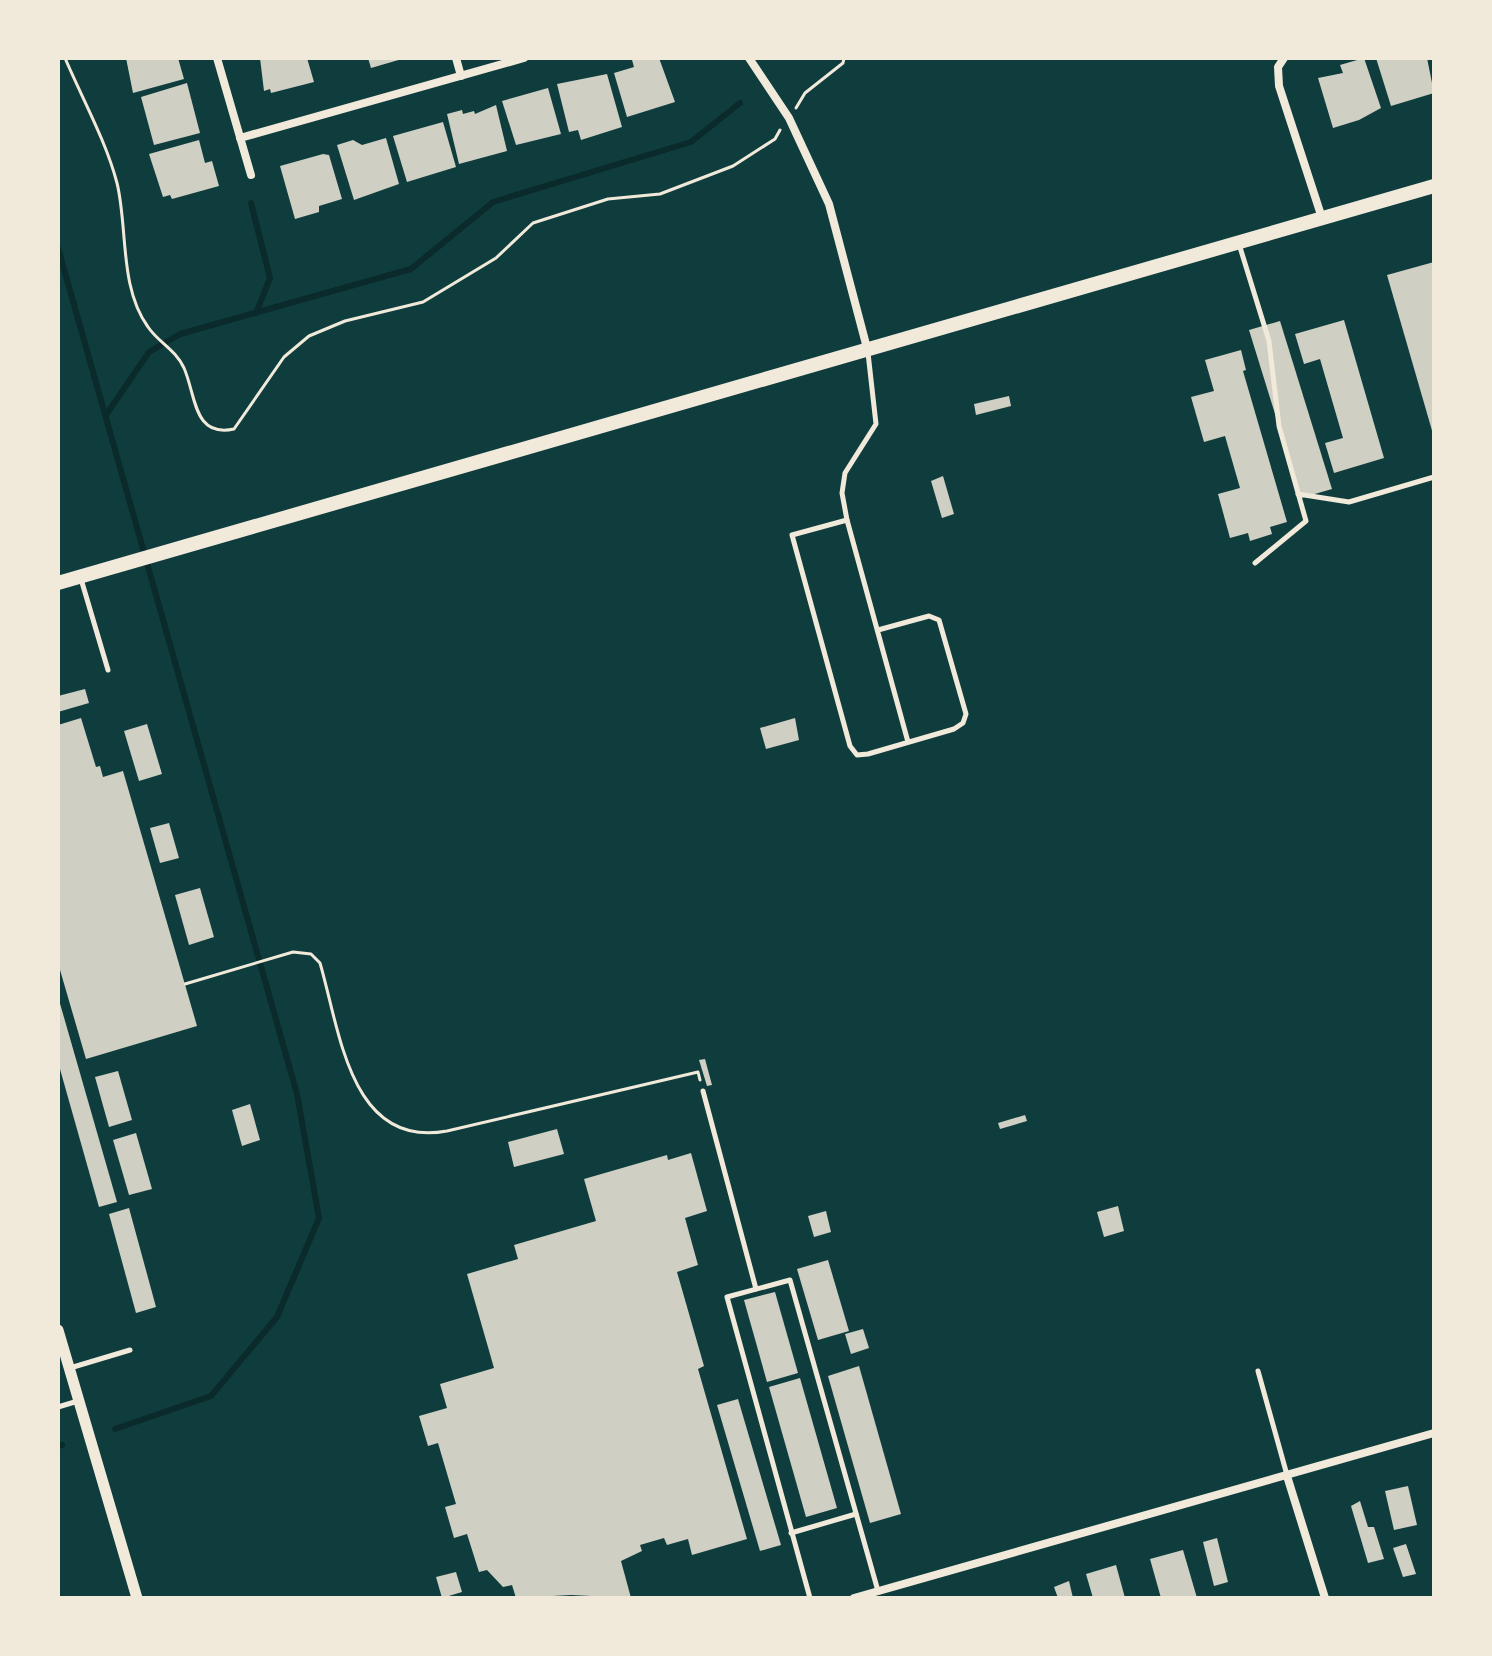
<svg xmlns="http://www.w3.org/2000/svg" width="1492" height="1656" font-family="Barlow,sans-serif">
	<style>
		.lines { fill: none; stroke-linecap: round; stroke-linejoin: round }
		.stream { stroke: #0a2a2b; stroke-width: 6 }
		.building { fill: #cfcfc3 }
		.path { stroke: #f1e9da; stroke-width: 3 }
		.service { stroke: #f1e9da; stroke-width: 5 }
		.minor { stroke: #f1e9da; stroke-width: 8 }
		.tertiary { stroke: #f1e9da; stroke-width: 11 }
		.primary { stroke: #f1e9da; stroke-width: 14 }
	</style>
	<rect width="100%" height="100%" fill="#0f3d3e"/>
	<g class="lines">
		<g class="stream">
			<polyline points="251,203 270,278 256,313"/>
			<polyline points="58,248 297,1094 319,1218 277,1317 211,1396 115,1429"/>
			<polyline points="106,415 149,352 180,334 411,269 493,202 691,142 740,103"/>
			<polyline points="58,1446 62,1445"/>
		</g>
	</g>
	<g class="building">
		<polygon points="126,58 178,58 184,79 133,93"/>
		<polygon points="260,58 307,58 314,82 271,93 270,89 264,91"/>
		<polygon points="368,58 402,58 402,59 371,68"/>
		<polygon points="641,58 659,58 675,102 627,117 614,73 634,67 632,60"/>
		<polygon points="1364,58 1381,108 1359,120 1333,128 1318,78 1343,73 1340,65"/>
		<polygon points="1376,58 1427,58 1434,93 1391,106"/>
		<polygon points="607,74 622,127 581,140 578,130 569,132 557,84"/>
		<polygon points="187,83 200,133 154,145 141,97"/>
		<polygon points="548,88 561,134 516,145 502,101"/>
		<polygon points="496,105 507,151 459,164 447,114 462,110 463,114 474,111 475,114"/>
		<polygon points="443,122 456,167 407,182 393,136"/>
		<polygon points="386,138 399,184 354,200 337,145 353,140 362,145"/>
		<polygon points="199,140 205,163 212,161 219,186 172,199 170,195 163,197 149,154"/>
		<polygon points="323,154 329,155 342,199 319,206 319,212 295,219 280,166"/>
		<polygon points="1434,262 1434,433 1433,434 1387,275"/>
		<polygon points="1344,320 1384,458 1334,473 1325,443 1343,438 1320,359 1304,364 1295,334"/>
		<polygon points="1280,321 1332,489 1301,498 1249,330"/>
		<polygon points="1241,350 1246,370 1243,371 1287,522 1270,527 1272,534 1250,541 1248,533 1230,538 1218,494 1240,488 1225,436 1204,442 1191,397 1214,391 1205,360"/>
		<polygon points="1009,396 1011,406 976,415 974,404"/>
		<polygon points="943,476 954,514 942,518 931,481"/>
		<polygon points="85,689 89,703 58,712 58,696"/>
		<polygon points="81,718 96,767 100,766 103,777 123,771 197,1026 86,1059 58,963 58,725"/>
		<polygon points="795,718 799,740 766,749 760,728"/>
		<polygon points="147,724 162,774 139,781 124,731"/>
		<polygon points="169,823 179,858 160,863 150,828"/>
		<polygon points="200,888 214,937 189,945 175,895"/>
		<polygon points="59,1000 117,1202 99,1207 58,1062"/>
		<polygon points="705,1059 712,1085 707,1086 699,1060"/>
		<polygon points="118,1071 132,1120 109,1127 95,1077"/>
		<polygon points="250,1104 260,1140 242,1146 232,1110"/>
		<polygon points="1025,1115 1027,1121 1000,1129 998,1123"/>
		<polygon points="557,1129 564,1154 514,1167 508,1142"/>
		<polygon points="136,1133 152,1189 129,1195 113,1140"/>
		<polygon points="691,1153 707,1211 685,1218 698,1265 677,1272 704,1366 698,1369 747,1539 692,1555 688,1539 667,1545 664,1538 640,1545 642,1551 621,1561 631,1598 571,1595 516,1598 512,1585 503,1587 487,1570 479,1572 467,1534 454,1538 445,1507 456,1504 438,1443 428,1446 419,1416 447,1408 440,1384 494,1368 467,1274 518,1259 514,1245 596,1221 584,1179 667,1155 668,1160"/>
		<polygon points="1118,1206 1124,1231 1104,1237 1097,1212"/>
		<polygon points="129,1208 156,1307 136,1313 109,1214"/>
		<polygon points="826,1211 831,1232 814,1237 808,1216"/>
		<polygon points="828,1260 849,1331 818,1340 797,1269"/>
		<polygon points="775,1292 798,1373 767,1382 744,1300"/>
		<polygon points="863,1329 869,1348 851,1354 845,1334"/>
		<polygon points="859,1366 901,1514 870,1523 828,1376"/>
		<polygon points="800,1378 837,1508 806,1517 769,1387"/>
		<polygon points="738,1399 781,1545 760,1551 717,1405"/>
		<polygon points="1408,1486 1417,1525 1394,1530 1385,1491"/>
		<polygon points="1360,1501 1368,1527 1374,1527 1384,1559 1368,1563 1351,1506"/>
		<polygon points="1217,1538 1228,1582 1214,1586 1203,1542"/>
		<polygon points="1406,1544 1416,1574 1403,1577 1393,1548"/>
		<polygon points="1183,1550 1197,1598 1161,1598 1150,1559"/>
		<polygon points="1116,1565 1125,1598 1093,1598 1086,1574"/>
		<polygon points="456,1572 462,1592 442,1598 436,1577"/>
		<polygon points="1069,1581 1073,1598 1058,1598 1054,1587"/>
	</g>
	<g class="lines">
		<g class="path">
			<path d="M65 58C82 98 106 141 117 183 128 228 119 287 148 327 159 343 175 349 184 368 196 395 193 438 234 429L284 357 309 336 345 321 423 302 496 258 533 223 608 199 660 194 733 166 775 139 780 130"/>
			<polyline points="796,108 805,93 843,63 844,58"/>
			<path d="M185 984 293 952 311 954 320 963C340 1031 350 1149 447 1131L698 1072 700 1080"/>
		</g>
		<g class="service">
			<polyline points="1239,244 1269,341 1279,426 1306,521 1255,563"/>
			<polyline points="1298,494 1349,502 1434,477"/>
			<polyline points="847,520 842,493 845,473 876,424 868,353"/>
			<polyline points="81,579 108,670"/>
			<polyline points="878,630 929,616 939,620 966,714 963,723 954,729 868,754 857,755 850,746 792,535 847,520 908,742"/>
			<polyline points="703,1091 756,1289"/>
			<polyline points="70,1368 130,1350"/>
			<polyline points="1258,1371 1287,1475"/>
			<polyline points="58,1407 78,1401"/>
			<polyline points="791,1533 856,1514"/>
			<polyline points="810,1598 727,1297 790,1280 878,1591"/>
		</g>
		<g class="minor">
			<polyline points="217,58 251,175"/>
			<polyline points="456,58 461,76"/>
			<polyline points="749,58 789,118 829,204 867,348"/>
			<polyline points="1284,58 1278,67 1279,86 1322,218"/>
			<polyline points="240,138 524,58"/>
			<polyline points="1287,1476 1325,1598"/>
			<polyline points="854,1598 1434,1433"/>
		</g>
		<polyline class="tertiary" points="58,1330 137,1598"/>
		<polyline class="primary" points="58,583 1434,186"/>
	</g>
	<rect width="1492" height="1656" fill="none" stroke="#f1e9da" stroke-width="120"/>
</svg>
